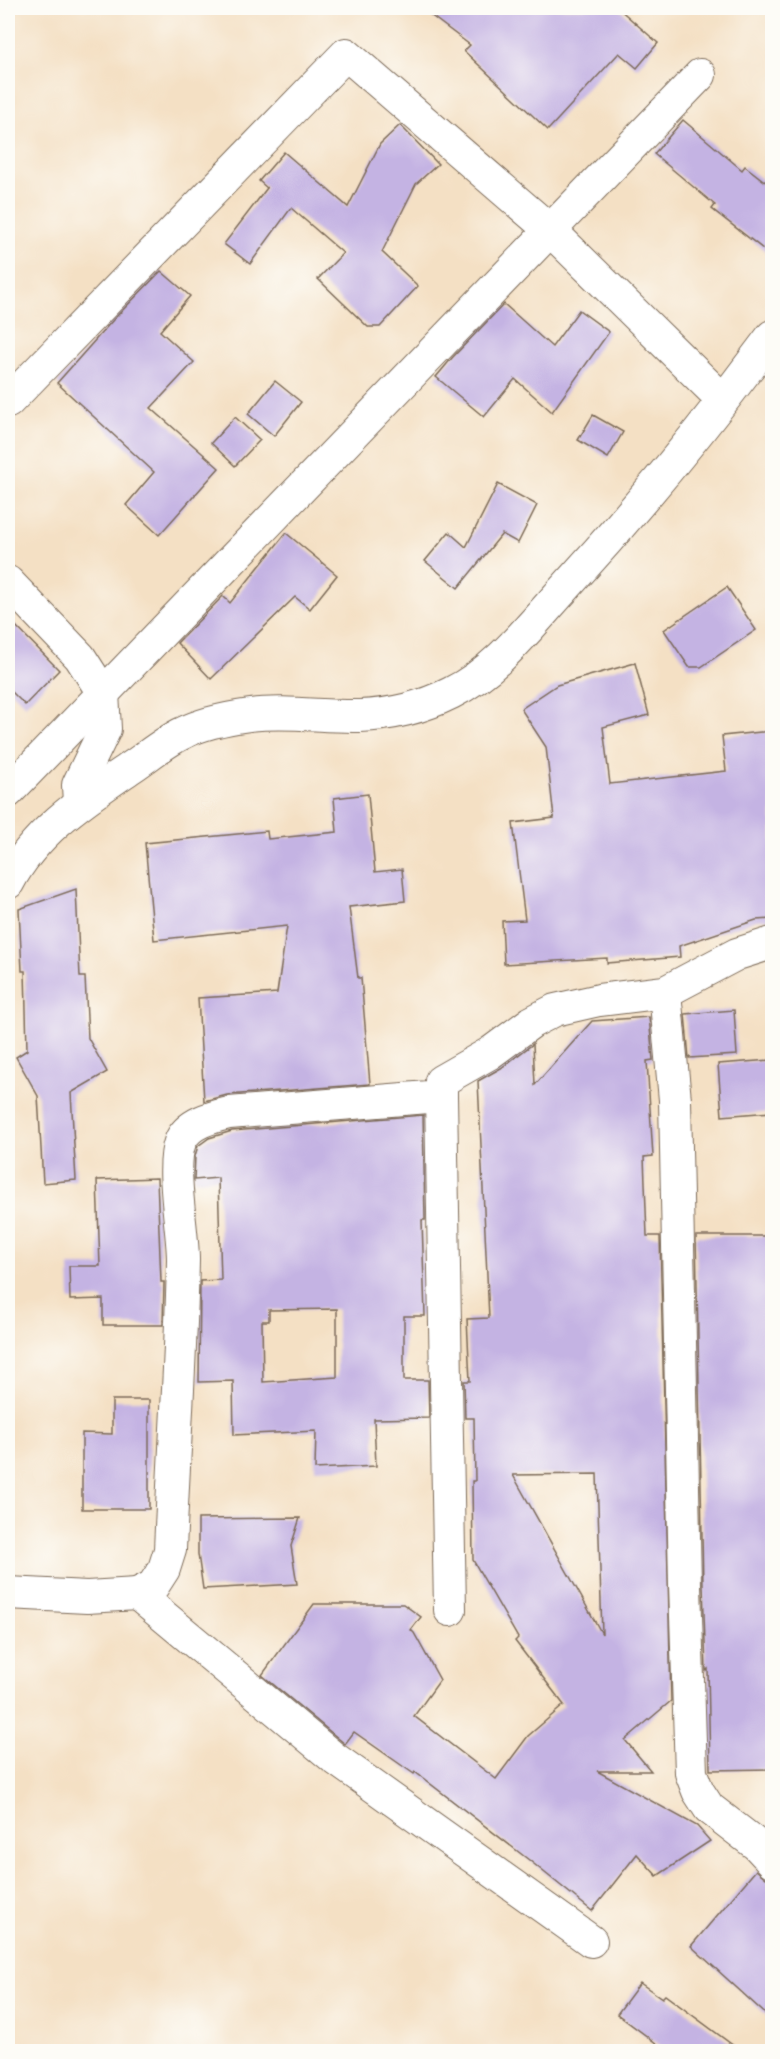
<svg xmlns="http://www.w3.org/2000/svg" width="780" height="2059" font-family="'Playpen Sans',sans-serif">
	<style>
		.building { fill: #c4b3e3; fill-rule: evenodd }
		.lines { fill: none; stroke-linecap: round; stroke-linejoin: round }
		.minor-casing { stroke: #7c6a58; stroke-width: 34 }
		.minor { stroke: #fff; stroke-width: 32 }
	</style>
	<rect width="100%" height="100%" fill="#fdfcf7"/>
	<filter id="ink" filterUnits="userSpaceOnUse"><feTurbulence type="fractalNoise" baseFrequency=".0167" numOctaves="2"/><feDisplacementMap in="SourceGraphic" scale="12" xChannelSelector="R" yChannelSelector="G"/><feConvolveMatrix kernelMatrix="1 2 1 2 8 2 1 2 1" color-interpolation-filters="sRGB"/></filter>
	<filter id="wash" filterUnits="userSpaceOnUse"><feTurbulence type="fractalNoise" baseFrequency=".008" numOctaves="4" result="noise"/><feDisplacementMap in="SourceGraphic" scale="24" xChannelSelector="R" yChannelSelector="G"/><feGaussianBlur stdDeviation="1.35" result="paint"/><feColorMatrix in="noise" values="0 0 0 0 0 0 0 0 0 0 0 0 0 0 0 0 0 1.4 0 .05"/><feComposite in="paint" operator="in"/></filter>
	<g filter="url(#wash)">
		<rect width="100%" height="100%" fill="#f4e0c4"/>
		<g id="blocks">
			<g class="building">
				<polygon points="421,8 618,8 658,43 637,68 619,53 548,130 464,51 470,45"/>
				<polygon points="683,120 742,170 745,166 772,187 772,256 712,209 715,205 654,154"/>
				<polygon points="400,125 438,164 416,184 382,252 418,286 380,327 368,327 318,279 343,253 291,208 250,264 224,244 267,188 259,181 284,152 348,207 380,144"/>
				<polygon points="161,271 190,296 160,331 194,362 151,408 219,468 159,535 126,505 154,472 57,383 113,320"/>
				<polygon points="504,304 552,347 579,310 609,332 552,412 515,379 484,417 436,377 452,358"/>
				<polygon points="275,381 301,402 274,436 248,414"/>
				<polygon points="593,415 623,432 608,458 578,440"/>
				<polygon points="235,417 260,440 235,466 211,443"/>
				<polygon points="498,484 537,505 518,543 502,534 458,588 425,561 449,532 466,547"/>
				<polygon points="286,533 337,575 310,609 295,597 211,679 177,643 223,596 230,603"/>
				<polygon points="727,587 756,630 701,667 689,667 664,630"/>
				<polygon points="8,618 59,670 25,705 8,688"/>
				<polygon points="635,663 649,715 603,727 610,784 726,771 722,736 772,731 772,919 756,920 679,946 680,957 607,963 607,958 504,964 502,921 525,920 513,823 554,818 546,747 521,709 557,685"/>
				<polygon points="368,794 375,872 402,869 405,901 349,907 358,978 361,978 370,1084 227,1095 204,1101 198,998 277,993 287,926 154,940 145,843 267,831 268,839 337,832 334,798"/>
				<polygon points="76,889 80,977 85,977 88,1038 107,1072 71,1093 76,1180 43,1183 38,1096 16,1057 27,1050 25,971 22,971 19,909"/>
				<polygon points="734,1010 737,1055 689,1058 685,1014"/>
				<path d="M649 1017 653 1060 647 1061 653 1156 644 1157 647 1236H660L671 1701 625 1740 651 1771H597L697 1826 710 1841 657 1876 637 1854 592 1911 529 1860 415 1772 414 1774 354 1732 345 1744 262 1675 314 1604H403L421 1617 411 1630 414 1633 440 1680 414 1716 496 1779 528 1736 564 1705 515 1641 518 1638 473 1560 472 1481H475L474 1418H465L464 1381H470L467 1319 489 1318 478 1081 501 1068 533 1044 535 1085 592 1021ZM597 1474 602 1634 513 1475Z"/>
				<polygon points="772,1060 772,1112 722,1116 718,1064"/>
				<path d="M423 1115 425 1220H422L425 1316H404V1380H428L429 1418 374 1419 376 1466 315 1469 316 1431 234 1435 233 1381 199 1382 200 1281 221 1280 218 1178 194 1180 195 1156 198 1146 209 1138 232 1131ZM337 1309V1377L263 1382 262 1321H269V1310Z"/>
				<polygon points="157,1178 161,1282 164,1282 163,1325 103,1325 103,1299 70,1300 69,1266 100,1266 97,1180"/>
				<polygon points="696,1236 772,1236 772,1769 710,1770 708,1669 706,1671 703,1585"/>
				<polygon points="112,1400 149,1400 149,1509 82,1509 82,1433 112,1434"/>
				<polygon points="300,1518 291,1546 297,1584 203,1589 198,1554 198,1519"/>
				<polygon points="756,1870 766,1878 772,1878 772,2020 691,1946"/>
				<polygon points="640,1983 662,1998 665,1995 742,2052 668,2052 617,2014"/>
			</g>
		</g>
	</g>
	<g filter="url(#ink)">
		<use href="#blocks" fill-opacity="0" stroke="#7c6a58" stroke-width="1.5"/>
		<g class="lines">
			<defs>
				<g id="minor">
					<polyline points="8,402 346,54 550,230 723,400"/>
					<polyline points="8,582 80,657 103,693 105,729 78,785 79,803"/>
					<polyline points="8,792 700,75"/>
					<path d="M8 883C36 830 85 799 133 766 149 755 166 741 183 733 202 723 229 718 250 715 287 710 323 717 359 716 390 715 423 707 451 693 497 670 529 627 563 590 637 509 707 424 772 336"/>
					<polyline points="665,992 675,1100 685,1585 691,1773 698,1791 709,1808 757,1845 772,1861"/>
					<polyline points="441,1096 450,1610"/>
					<path d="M8 1593 87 1597 137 1594 153 1586 164 1569 170 1550C174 1454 181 1357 183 1260 183 1229 170 1169 180 1142 187 1123 212 1117 229 1113L441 1096V1081L490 1053 532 1022 555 1010 599 1000 665 992 737 954 772 943"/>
					<polyline points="137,1594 334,1758 591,1941"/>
				</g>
			</defs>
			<use href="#minor" class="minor-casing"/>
			<use href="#minor" class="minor"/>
		</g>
	</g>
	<rect width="780" height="2059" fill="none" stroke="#fdfcf7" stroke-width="30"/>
</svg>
